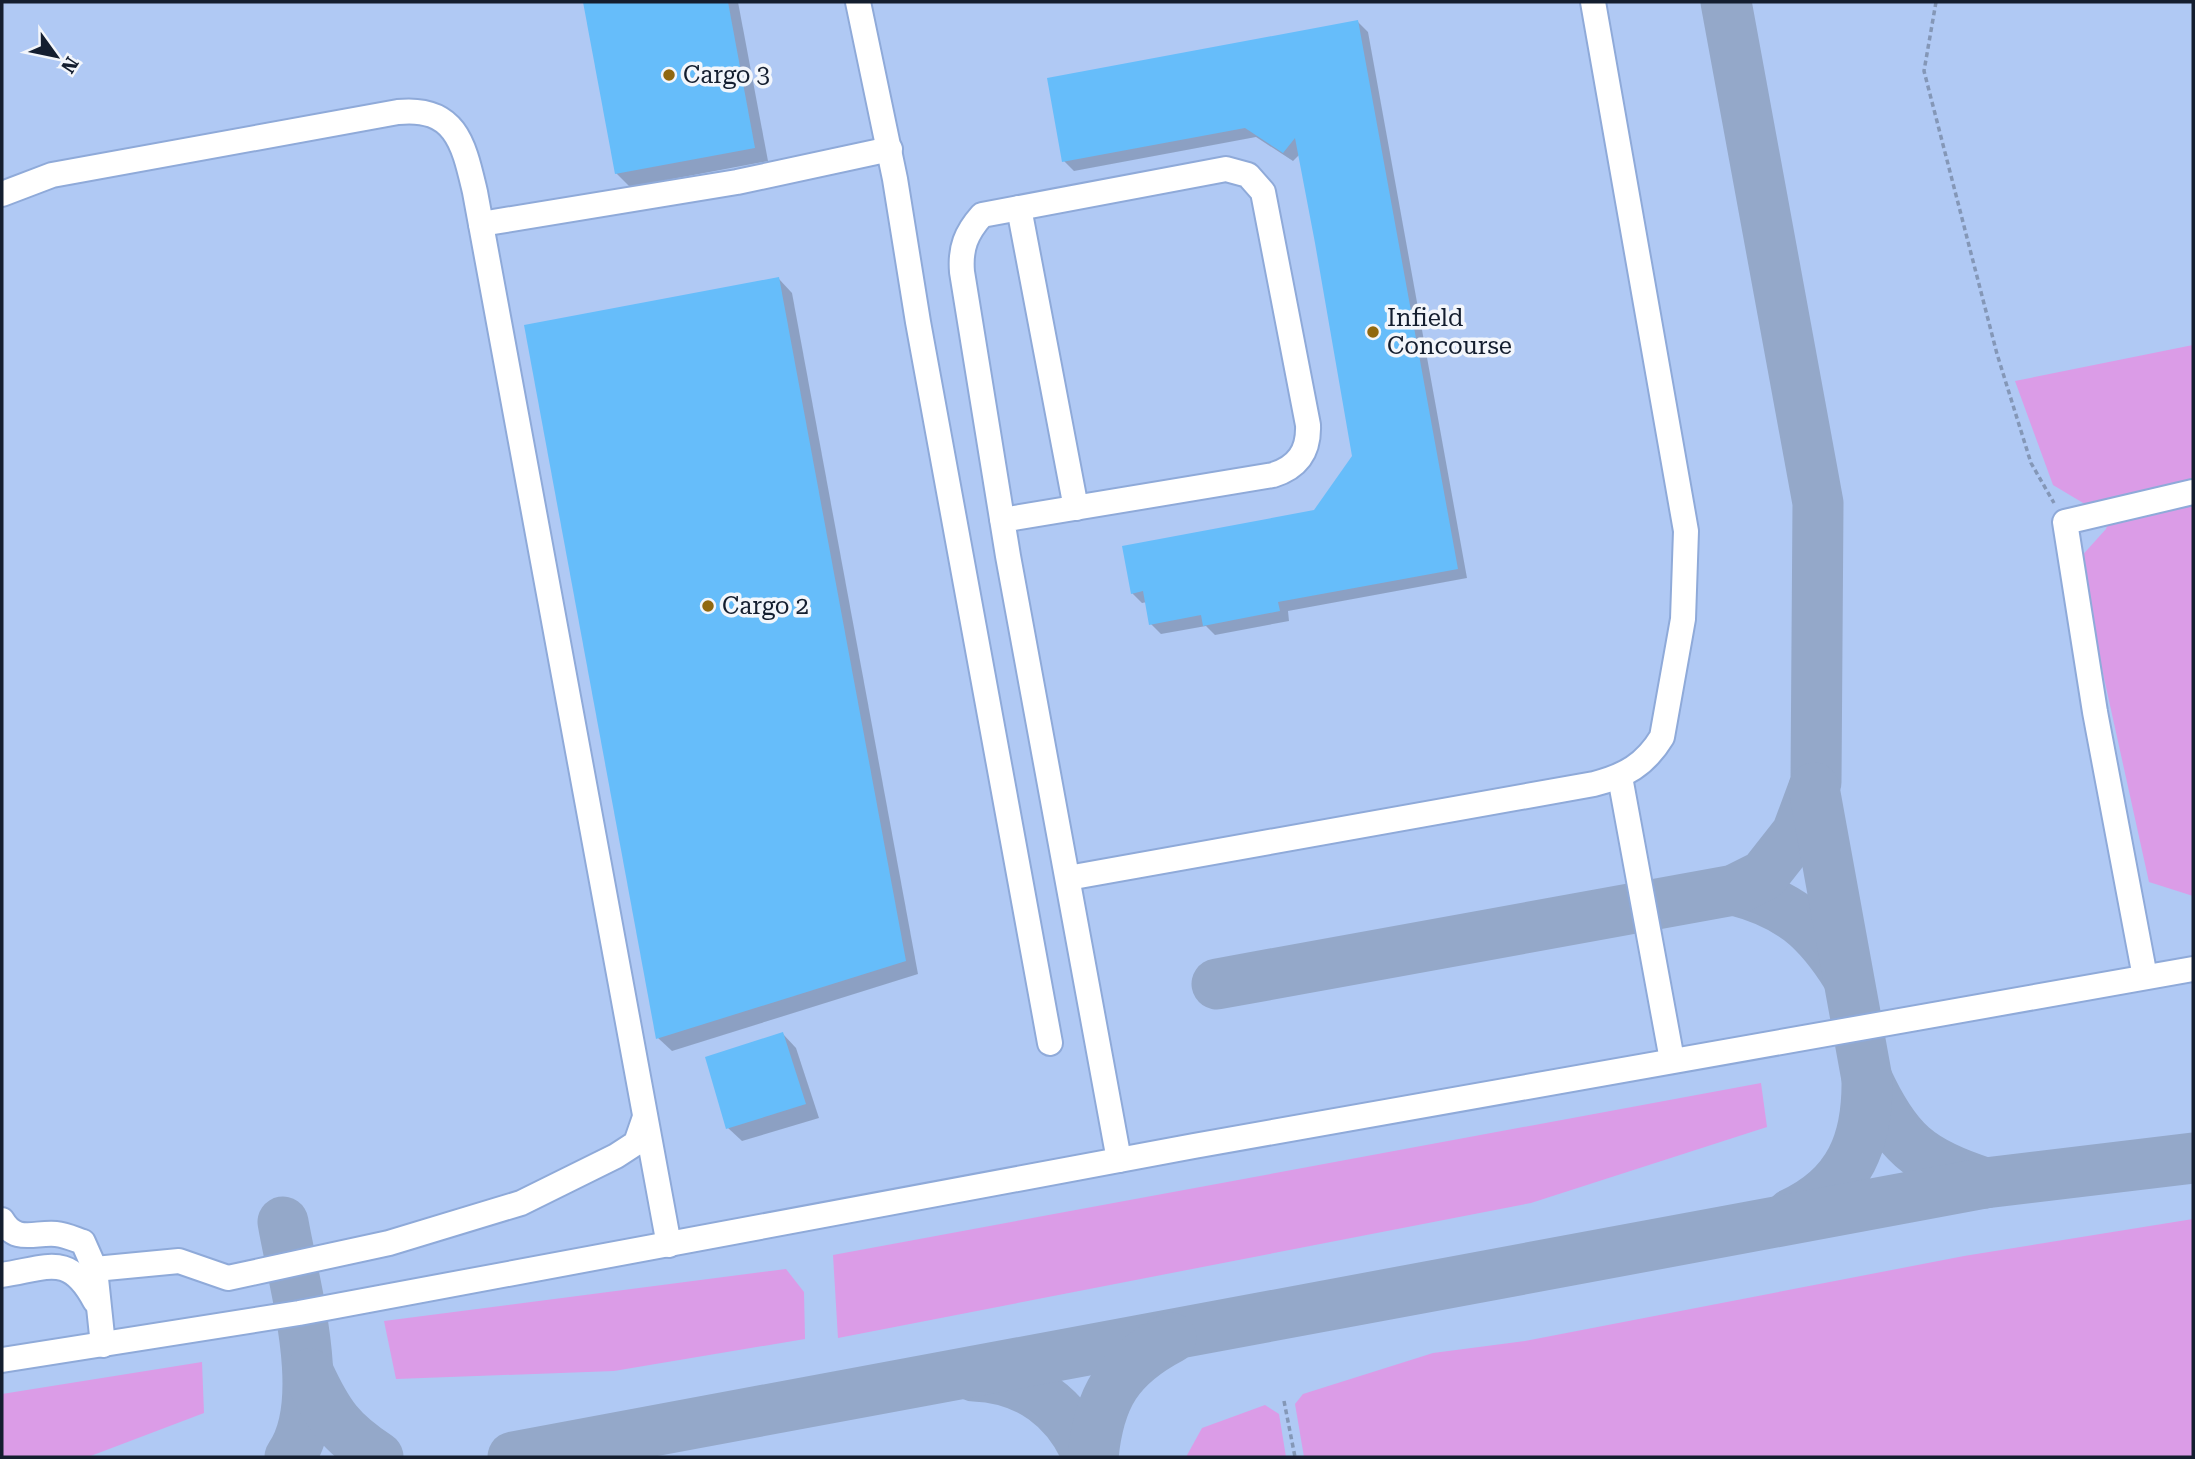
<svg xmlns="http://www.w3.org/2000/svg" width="2195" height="1459" font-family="'Roboto Serif',serif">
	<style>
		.built { fill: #b0c9f4 }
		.green { fill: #db9ce7 }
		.shadow { fill: #0003 }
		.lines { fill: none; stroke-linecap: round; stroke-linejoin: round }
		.taxiway { stroke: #94a8c9; stroke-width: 51 }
		.building { fill: #66bdfa }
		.minor-casing { stroke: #8faad9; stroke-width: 28 }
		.path { stroke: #8497b7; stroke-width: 3.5; stroke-dasharray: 5 3.5; stroke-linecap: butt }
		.minor { stroke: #fff; stroke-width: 24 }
		.poi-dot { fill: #90680f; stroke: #f3f6fb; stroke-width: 2.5 }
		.labels { text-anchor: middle; stroke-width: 7; stroke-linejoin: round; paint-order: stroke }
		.poi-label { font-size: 24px; fill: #141e2f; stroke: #f3f6fb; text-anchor: start }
	</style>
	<rect width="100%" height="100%" fill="#bfd6fd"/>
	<rect class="built" x="2" y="2" width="2191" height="1455"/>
	<g class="green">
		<polygon points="2193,345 2193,896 2149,882 2078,560 2106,529 2110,519 2053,485 2015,381"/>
		<polygon points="1761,1083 1767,1127 1531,1203 838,1338 833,1255"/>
		<polygon points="2193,1219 2193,1457 1304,1457 1295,1404 1303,1394 1433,1353 1525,1341 1964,1256"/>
		<polygon points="786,1269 804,1292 805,1339 614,1371 396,1379 384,1321"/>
		<polygon points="202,1362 204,1413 88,1457 2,1457 2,1394"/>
		<polygon points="1265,1405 1279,1414 1286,1457 1186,1457 1202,1428"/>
	</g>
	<g class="shadow">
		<polygon points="585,2 738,2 768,161 630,187 616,173"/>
		<polygon points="1358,22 1368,32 1467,578 1288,611 1289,621 1215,635 1206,626 1161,634 1151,624 1147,602 1142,603 1132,593 1315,512 1354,456 1300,154 1293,161 1256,137 1074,171 1064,161"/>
		<polygon points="779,279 792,293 918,974 672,1051 658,1038"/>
		<polygon points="783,1034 796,1048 819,1118 742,1141 728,1128"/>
	</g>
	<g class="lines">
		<g class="taxiway">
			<path d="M1734 890C1789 904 1817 928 1847 976"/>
			<polyline points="1217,984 1734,890 1764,875 1797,833 1816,782 1818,503 1726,2"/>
			<path d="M1867 1079C1896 1142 1919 1162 1985 1183"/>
			<path d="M1791 1214C1850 1187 1868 1141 1867 1079L1814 788"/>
			<path d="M283 1222C294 1286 329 1401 290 1457"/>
			<path d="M309 1374C328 1415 340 1432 378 1457"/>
			<path d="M974 1376C1028 1378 1068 1408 1088 1457"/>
			<polyline points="513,1457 1985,1183 2193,1158"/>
			<path d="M1093 1457C1099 1397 1118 1366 1171 1338"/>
		</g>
	</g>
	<g class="building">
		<polygon points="583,2 728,2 755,148 615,174"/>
		<polygon points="1358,20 1458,569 1278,602 1280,611 1203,626 1201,615 1149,625 1143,591 1131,594 1122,546 1314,510 1352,456 1315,243 1295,138 1283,153 1245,128 1062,162 1047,78"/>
		<polygon points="779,277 906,961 656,1039 524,325"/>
		<polygon points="783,1032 806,1104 726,1129 705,1057"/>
	</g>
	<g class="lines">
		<defs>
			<g id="minor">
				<polyline points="858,2 895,179 918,322 1050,1043"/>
				<path d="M2 194 52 175 398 112C457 106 464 146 475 192L669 1245"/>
				<polyline points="1019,208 1076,508"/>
				<polyline points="481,224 737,182 890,149"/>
				<path d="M1002 520 1273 475C1298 467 1309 451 1308 425L1263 192 1248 175 1226 169 982 215C966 233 960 248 962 272L1008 556 1119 1160"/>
				<polyline points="1620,777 1672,1060"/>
				<path d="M1068 878 1594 784C1625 776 1645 765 1662 737L1683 619 1686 531 1593 2"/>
				<polyline points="2145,977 2095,712 2065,522 2193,492"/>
				<path d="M2 1220C16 1244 34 1232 56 1234 66 1235 74 1239 83 1242L95 1269 103 1345"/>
				<polyline points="95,1269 179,1261 228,1278 389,1243 521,1203 616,1156 636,1143 645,1117"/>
				<path d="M2 1275C48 1268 69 1252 95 1301"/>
				<polyline points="2,1360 299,1313 1194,1146 2193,969"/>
			</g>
		</defs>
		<use href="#minor" class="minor-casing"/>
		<g class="path">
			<polyline points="1936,2 1924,71 1997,354 2031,463 2054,503"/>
			<polyline points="1284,1401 1295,1457"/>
		</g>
		<use href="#minor" class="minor"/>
	</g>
	<g class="poi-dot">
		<circle cx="669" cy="75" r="7"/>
		<circle cx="1373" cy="332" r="7"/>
		<circle cx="708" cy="606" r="7"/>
	</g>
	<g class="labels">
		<g class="poi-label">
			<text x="683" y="83">Cargo 3</text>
			<text x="1387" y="326">Infield<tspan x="1387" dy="28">Concourse</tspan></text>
			<text x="722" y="614">Cargo 2</text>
		</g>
	</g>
	<rect width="2195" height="1459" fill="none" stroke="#141e2f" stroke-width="7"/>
	<g transform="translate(56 56) rotate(123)" stroke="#f3f6fb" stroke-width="5" paint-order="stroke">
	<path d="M0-5L12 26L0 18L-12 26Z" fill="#141e2f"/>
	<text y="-10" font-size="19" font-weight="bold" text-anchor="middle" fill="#141e2f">N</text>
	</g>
</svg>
